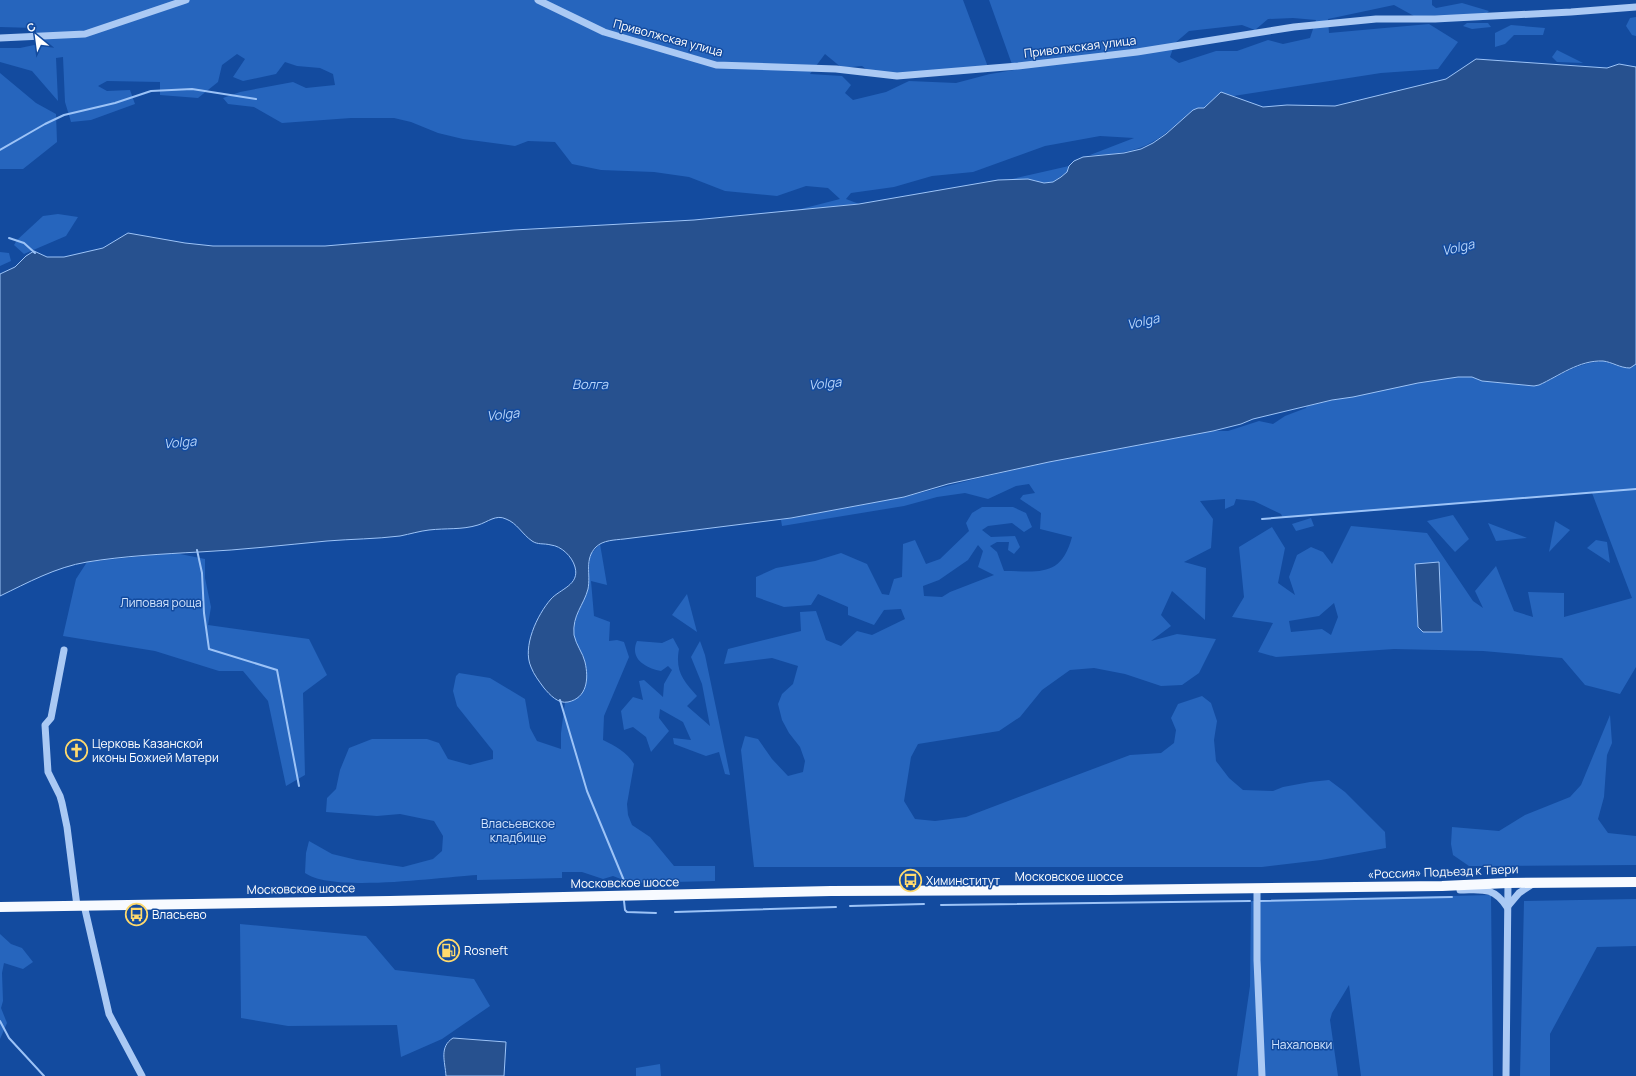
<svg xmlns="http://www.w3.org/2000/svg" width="1636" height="1076" font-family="Manrope,sans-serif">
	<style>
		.green { fill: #2665bd; fill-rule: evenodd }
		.water { fill: #27518f; stroke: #9cc3f7 }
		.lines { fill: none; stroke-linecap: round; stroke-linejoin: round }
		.stream { stroke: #9cc3f7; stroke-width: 2 }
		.minor { stroke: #aac9f4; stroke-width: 7 }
		.major { stroke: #f7faff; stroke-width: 10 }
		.labels { text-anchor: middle; stroke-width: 3; stroke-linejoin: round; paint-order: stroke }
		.street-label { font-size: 12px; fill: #fff; stroke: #134b9f }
		.park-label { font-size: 12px; fill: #d3e5fe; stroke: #134b9f }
		.poi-label { font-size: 12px; fill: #fff; stroke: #134b9f; text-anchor: start }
		.water-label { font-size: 13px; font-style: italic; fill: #b7d4fa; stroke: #134b9f }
	</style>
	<rect width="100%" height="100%" fill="#134b9f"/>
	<g class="green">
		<path d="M0 0H963L988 67 903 74 869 71 862 66 842 68 825 54 810 74 842 76 851 85 845 93 853 100 886 92 909 81 956 83 990 74 1014 70 989 0H1432V5L1436 8 1462 3 1489 11 1485 15 1414 16 1394 5 1328 19 1329 33 1429 24 1458 42 1438 69 1381 73 1214 99 1204 108H1198L1193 110C1155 144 1142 154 1090 155L1134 138 1100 136 1045 146 973 172 932 176 894 187 851 193 846 199 859 204 797 210 840 199 828 188 806 186 777 196 725 191 689 177 654 172 601 170 572 164 555 142 528 141 515 146 463 139 438 133 411 122 394 118H351L282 123 254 107 228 104 223 98 240 92 293 82 306 88 335 85 333 74 320 68 297 66 285 62 276 74 243 81 233 77 245 59 237 54 222 65 218 82 198 98 160 95V82L107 81 98 86 107 91 130 90 135 104 91 120 71 122 65 102 63 57 56 58 58 101 32 71 0 62V48H20L39 44 35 28 0 27ZM1293 18 1316 20 1310 38 1283 44 1268 40 1237 51H1216L1179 63 1170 57 1175 43 1189 31 1242 25 1255 30 1268 19Z"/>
		<polygon points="1636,17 1636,36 1632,35 1626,26 1630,18"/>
		<polygon points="1467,23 1488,23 1491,27 1472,29 1463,26"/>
		<polygon points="1511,25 1545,28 1543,35 1514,35 1505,44 1495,47 1495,33"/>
		<polygon points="1557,50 1583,63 1557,62 1552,57"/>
		<polygon points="0,73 36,103 56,114 57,142 23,169 0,169"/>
		<polygon points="1069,166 1067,172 1053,182 1044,183 1034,180 1012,179"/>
		<polygon points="58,214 78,217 66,236 24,254 14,245 17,240 43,216"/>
		<polygon points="0,252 9,253 11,261 0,266"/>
		<path d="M1603 361C1615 364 1626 372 1636 364V667L1620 694 1585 685 1562 658 1483 651 1394 649 1276 657 1258 652 1273 623 1232 617 1244 597 1239 547 1272 527 1285 548 1278 583 1295 595 1289 577 1297 555 1311 547 1323 552 1332 564 1351 526 1427 533 1473 601 1483 608 1475 591 1496 566 1514 611 1533 617 1528 592 1564 593V617L1632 598 1592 493 1283 518 1281 514 1254 501 1236 499 1234 505 1225 509V499L1200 501 1213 519 1211 548 1184 562 1206 568 1205 620 1172 591 1161 615 1171 626 1151 641 1177 634 1216 639 1199 673 1182 685 1161 686 1125 674 1094 668 1070 670 1042 690 1020 717 999 731 918 744 911 757 904 801 915 819 935 821 966 817 1130 755 1161 753 1174 743 1176 730 1171 718 1178 704 1202 696 1211 703 1217 721 1214 740 1216 761 1229 778 1243 790 1273 791 1283 787 1310 782 1329 780 1345 792 1385 832 1386 848 1321 860 1262 867H754L741 750 745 736 758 739 772 759 788 776 803 772 805 761 800 747 789 733 782 720 778 704 782 694 793 684 798 666 772 658 724 664 728 649 801 631 800 612 816 611 826 640 841 646 857 631 872 635 905 619 901 609 884 610 874 625 848 615V607L818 594 811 605 784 607 756 597V577L776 568 815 561 841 553 867 564 882 594 889 595 894 579 902 577 903 544 915 540 926 564 940 559 969 531 966 523 972 513 982 507H1013L1026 513 1032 527 1024 532 1012 523 988 526 982 530 991 537 1015 536 1020 547 1014 554 1008 550 1009 542H997L990 546 997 552 1004 571C1039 571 1061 578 1072 537L1040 529 1041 513 1020 499 1023 495 1035 493 1029 484 1016 486 988 499 965 493 937 497 904 506 782 526 781 520 904 497 975 479 1049 462 1213 431H1228L1259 421 1273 424 1285 416 1306 408 1307 406 1392 387 1458 377H1472L1482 381 1534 386 1539 385C1562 375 1577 363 1603 361ZM978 545 983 551 978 567 994 575 950 592 942 597 924 596 923 586 939 580 968 560ZM1334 603 1338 617 1331 635 1322 629 1291 632 1289 621 1319 616Z"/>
		<polygon points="1453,515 1469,539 1455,552 1427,521"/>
		<polygon points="1311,518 1314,526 1296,531 1292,524"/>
		<polygon points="1555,521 1570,530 1549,552"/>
		<polygon points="1488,523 1527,538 1496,541"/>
		<polygon points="1596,540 1607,542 1610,563 1587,548"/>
		<path d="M600 544 607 585 591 581 594 616 610 622 609 641 617 640 624 642 629 657 604 716 603 740C615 746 627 752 634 764L627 804 628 815 632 825 650 837 674 866H715V881L631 883 613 876 603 879 582 872H562V878L477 880V875C440 877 333 893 305 873L306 853 309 841 332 854 357 860 403 867 433 859 442 851 443 836 434 821 400 814 377 816 326 812 327 798 336 789 340 770 349 748 372 739H427L439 743 448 759 470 765 493 759V751L457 706 453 691 456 676 459 673 490 678 525 699 530 728 537 741 561 749V733L565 702 571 701 585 662 577 645 574 637V627L577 614 584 599 589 580 590 555Z"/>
		<polygon points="161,554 180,554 205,559 205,578 211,607 208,625 309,639 327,675 303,693 305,775 286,786 268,701 243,671 219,671 155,651 63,636 76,579 87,562"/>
		<polygon points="687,594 697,632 672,615"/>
		<path d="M673 638 679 649C675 671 683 680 697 696L687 706 710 726 702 684 691 657 700 641 705 655 730 775 725 774 719 752 706 756 674 744 673 738 691 740 683 722 660 709 659 718 669 731 651 752 646 737 633 727 624 730 621 711 633 697 643 700 639 681 644 680 663 697 664 684 672 670 668 666 661 671C646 668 629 659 637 641L662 643Z"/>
		<polygon points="1610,715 1612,743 1607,755 1604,797 1598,819 1608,833 1636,836 1636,865 1469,866 1453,855 1451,844 1452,827 1499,831 1525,815 1570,797 1581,785"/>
		<polygon points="1491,895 1493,1076 1361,1076 1349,985 1332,1013 1330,1020 1338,1076 1237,1076 1250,986 1251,901"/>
		<polygon points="1636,899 1636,946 1597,947 1550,1034 1550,1076 1520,1076 1524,901"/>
		<polygon points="240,924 366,936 395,970 474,979 490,1006 442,1039 401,1057 397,1025 288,1026 241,1018"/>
		<polygon points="0,934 11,944 22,948 33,962 23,969 4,963 2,973 3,1001 1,1008 7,1023 0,1039"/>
		<polygon points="660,1064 661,1076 636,1076 636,1068"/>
	</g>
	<g class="water">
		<path d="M1476 59 1607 68 1619 64 1636 67V364L1630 368C1620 368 1612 362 1603 361 1579 360 1559 376 1539 385L1534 386 1482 381 1472 377H1458L1418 383 1353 397 1332 400 1253 419 1241 424 1213 431 1049 462 948 484 904 497 791 518 624 539C615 540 603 540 596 547 584 559 591 574 588 589 584 605 572 615 574 635 576 645 583 653 585 662 589 679 587 698 568 702 558 704 550 695 544 688 539 681 534 675 531 667 522 647 537 615 551 599 560 589 580 585 575 567 572 556 561 546 551 545 543 543 538 545 532 541 522 534 517 523 506 519 496 514 488 522 478 525 462 530 446 528 429 530 420 531 410 534 400 536 376 539 351 539 327 541 284 545 242 550 199 552 162 554 124 556 87 562 56 567 27 583 0 596V274L15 267 26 256 34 251 47 257H64L103 248 128 233 185 243 213 246H325L514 230 694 220 859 204 998 180 1028 179 1044 183 1053 182 1061 177 1067 172 1069 166 1074 161 1083 157 1124 153 1141 149 1153 143 1166 134 1193 110 1198 108H1204L1221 92 1263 107 1287 105 1335 106 1446 79Z"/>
		<polygon points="1439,562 1442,632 1423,632 1418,627 1415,564"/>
		<path d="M453 1038 506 1042 504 1076H446C445 1061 439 1047 453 1038Z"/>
	</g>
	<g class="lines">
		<g class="stream">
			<polyline points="0,150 45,124 64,115 115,103 151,91 192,89 256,99"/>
			<polyline points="9,238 24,243 35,253"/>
			<polyline points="1262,519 1636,489"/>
			<polyline points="197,550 202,573 204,613 209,649 277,670 299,786"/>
			<polyline points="560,700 587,791 625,883"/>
			<polyline points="624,901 625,910 627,912 656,913"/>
			<polyline points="1260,901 1452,897"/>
			<polyline points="941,905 1250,901"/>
			<polyline points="850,906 924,904"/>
			<polyline points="675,912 836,907"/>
			<polyline points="0,1021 9,1038 44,1076"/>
		</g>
		<g class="minor">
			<polyline points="538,0 604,32 716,65 836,69 897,76 1018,66 1137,52 1294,27 1376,19 1435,19 1571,12 1636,7"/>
			<polyline points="0,38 85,34 186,0"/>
			<polyline points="64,650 51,718 45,725 48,772 60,796 62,803 67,827 77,906"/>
			<polyline points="1257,888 1257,960 1262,1076"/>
			<path d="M1460 890C1482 890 1493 886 1507 907"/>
			<polyline points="84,905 109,1014 142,1076"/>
			<polyline points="1508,906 1519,893 1534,883"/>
			<polyline points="1506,1076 1508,883"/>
		</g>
		<polyline class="major" points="0,907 390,901 831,891 1109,890 1442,886 1508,883 1636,882"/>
	</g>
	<defs>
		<symbol id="church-ring" viewBox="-11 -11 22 22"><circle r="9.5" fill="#134b9f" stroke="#ffda6d" stroke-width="1.5"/><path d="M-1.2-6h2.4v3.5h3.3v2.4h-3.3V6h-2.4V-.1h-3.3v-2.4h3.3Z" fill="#ffda6d"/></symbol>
		<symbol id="bus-ring" viewBox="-11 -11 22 22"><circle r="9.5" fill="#134b9f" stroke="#ffda6d" stroke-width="1.5"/><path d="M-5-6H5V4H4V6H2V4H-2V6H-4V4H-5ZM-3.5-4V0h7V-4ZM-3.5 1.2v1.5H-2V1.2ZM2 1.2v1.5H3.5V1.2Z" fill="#ffda6d"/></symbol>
		<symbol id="fuel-ring" viewBox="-11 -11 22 22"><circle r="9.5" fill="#134b9f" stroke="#ffda6d" stroke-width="1.5"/><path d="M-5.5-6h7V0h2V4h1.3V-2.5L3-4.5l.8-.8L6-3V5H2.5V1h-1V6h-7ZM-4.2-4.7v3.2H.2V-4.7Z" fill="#ffda6d"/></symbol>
	</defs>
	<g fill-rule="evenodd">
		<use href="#church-ring" x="64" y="738" width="25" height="25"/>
		<use href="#bus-ring" x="898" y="868" width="25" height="25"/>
		<use href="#bus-ring" x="124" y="902" width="25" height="25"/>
		<use href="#fuel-ring" x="436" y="938" width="25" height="25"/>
	</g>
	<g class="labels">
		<g class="street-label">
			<text transform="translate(668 38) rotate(15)" y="4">Приволжская улица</text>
			<text transform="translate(1080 47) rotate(-7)" y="4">Приволжская улица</text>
			<text transform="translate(1443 872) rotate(-2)" y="4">«Россия» Подъезд к Твери</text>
			<text x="1069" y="881">Московское шоссе</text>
			<text transform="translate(625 883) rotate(-1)" y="4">Московское шоссе</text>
			<text transform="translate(301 889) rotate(-1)" y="4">Московское шоссе</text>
		</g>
		<g class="park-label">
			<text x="161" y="607">Липовая роща</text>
			<text x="518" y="828">Власьевское<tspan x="518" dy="14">кладбище</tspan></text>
			<text x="1302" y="1049">Нахаловки</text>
		</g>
		<g class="poi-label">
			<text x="92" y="748">Церковь Казанской<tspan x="92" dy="14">иконы Божией Матери</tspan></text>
			<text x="926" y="885">Химинститут</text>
			<text x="152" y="919">Власьево</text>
			<text x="464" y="955">Rosneft</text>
		</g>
		<g class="water-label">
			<text transform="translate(1458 247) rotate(-13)" y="5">Volga</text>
			<text transform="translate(1143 321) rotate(-13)" y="5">Volga</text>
			<text transform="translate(825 383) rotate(-6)" y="5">Volga</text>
			<text x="590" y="389">Волга</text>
			<text transform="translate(503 414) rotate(-6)" y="5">Volga</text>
			<text transform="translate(180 442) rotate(-5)" y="5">Volga</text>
		</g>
	</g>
	<g transform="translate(36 36) rotate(331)" stroke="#134b9f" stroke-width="3" paint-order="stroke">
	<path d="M0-3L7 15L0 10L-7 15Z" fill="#ffffff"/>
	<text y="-6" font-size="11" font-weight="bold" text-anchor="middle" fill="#ffffff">С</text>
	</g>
</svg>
